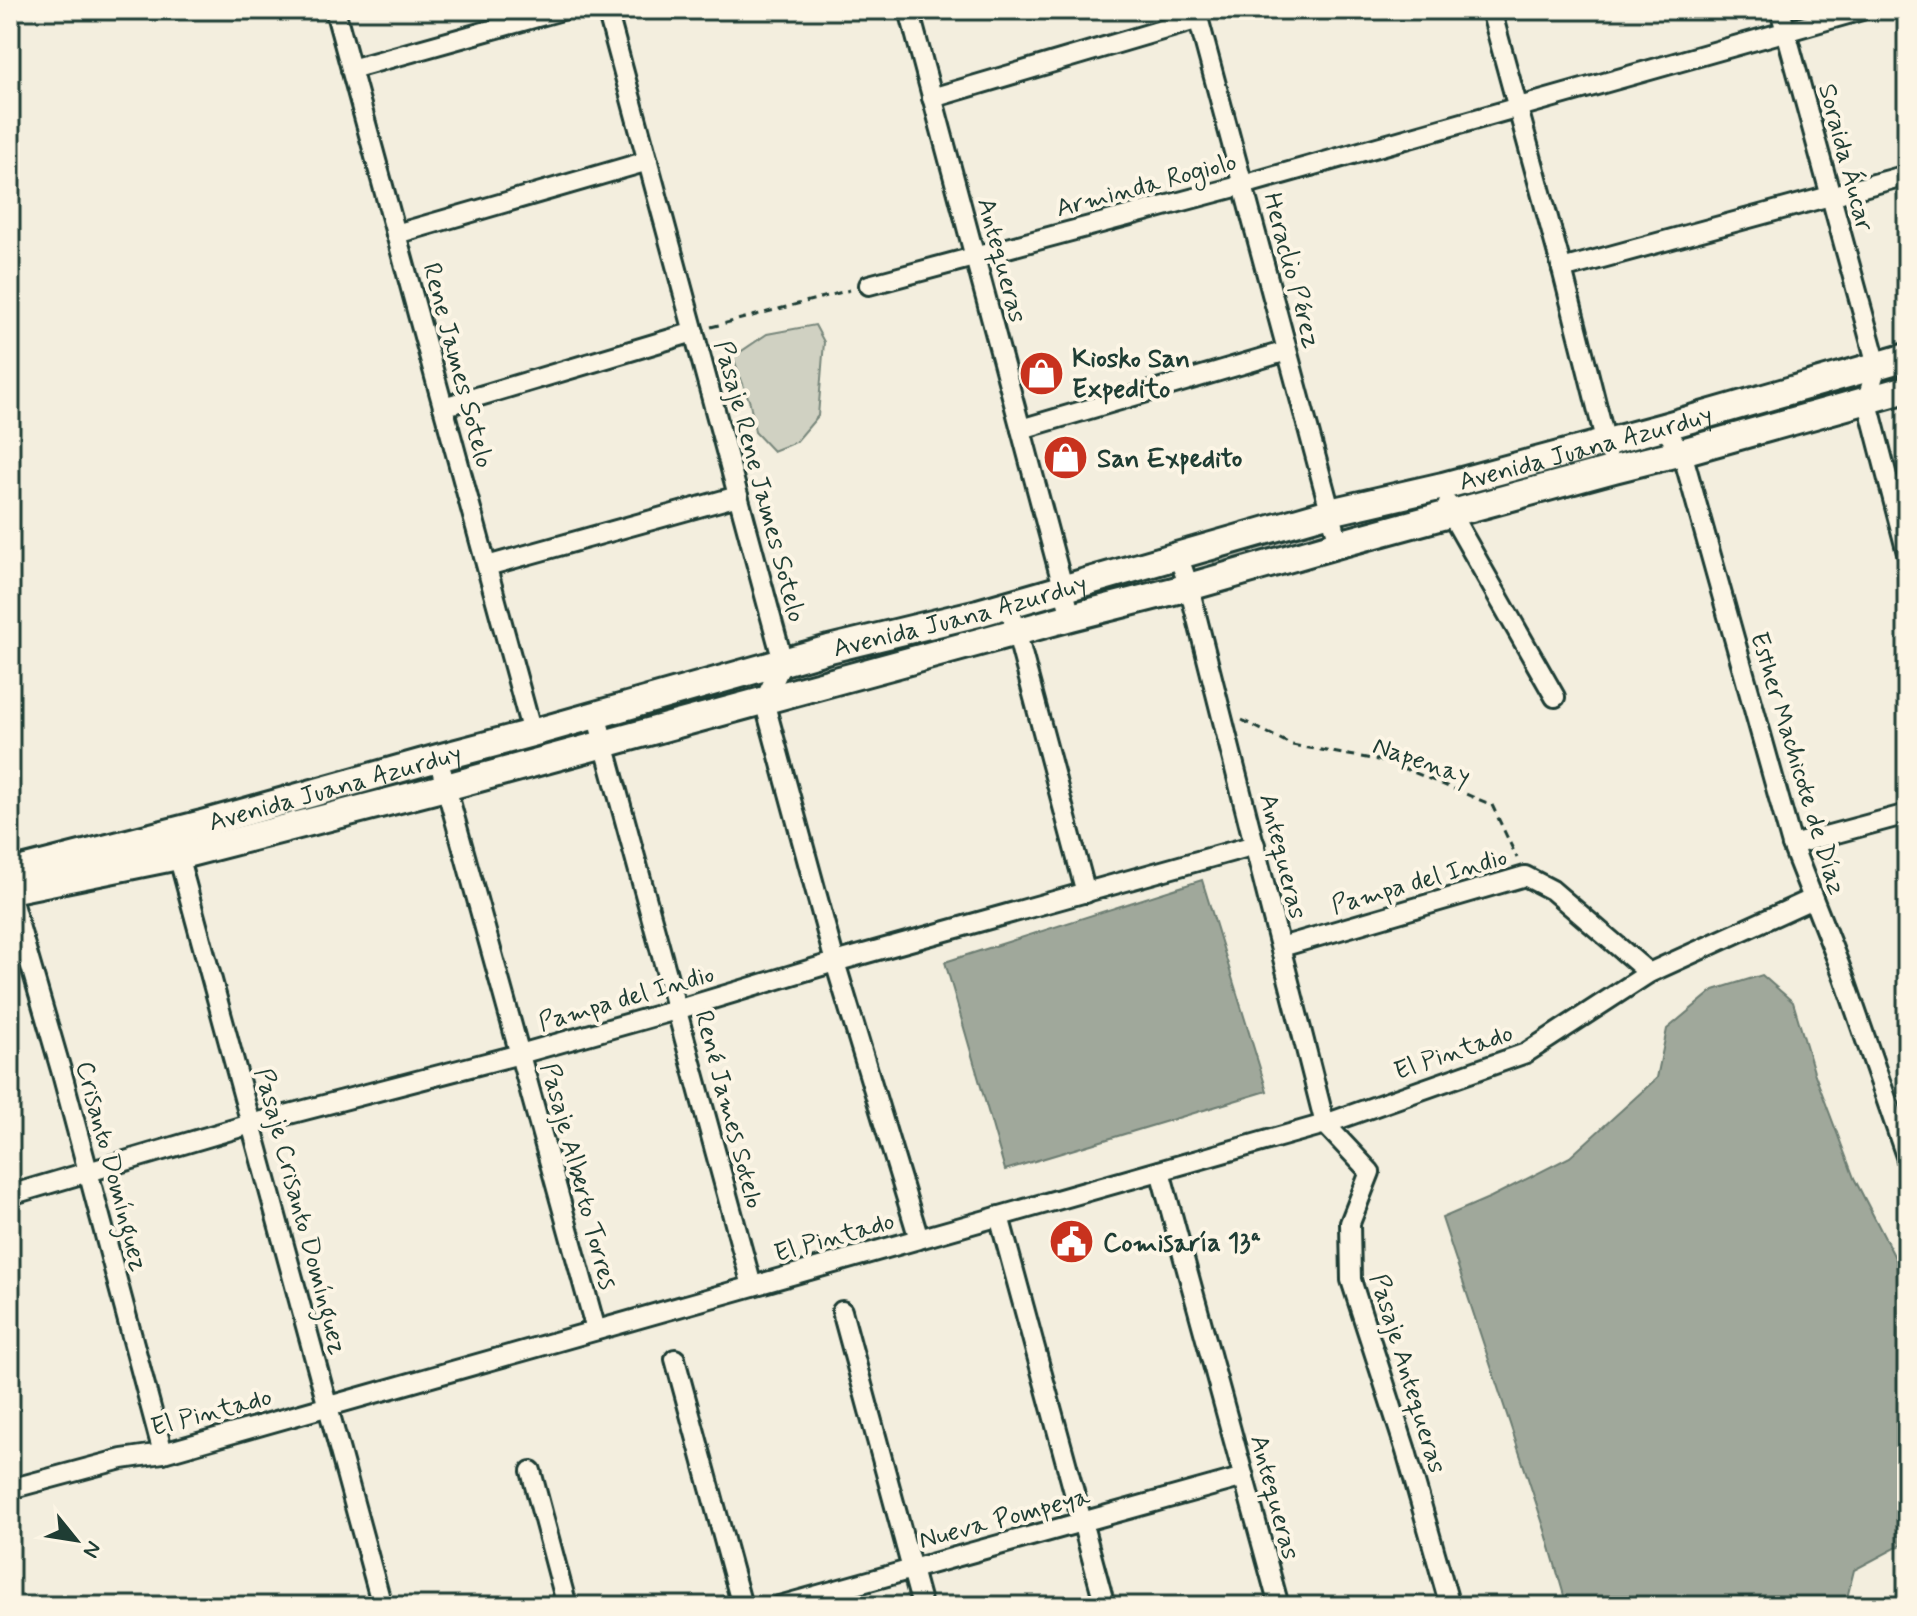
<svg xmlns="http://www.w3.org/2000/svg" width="1917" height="1616" font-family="Mynerve,sans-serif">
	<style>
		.green { fill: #d0d1c2; stroke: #78877b; stroke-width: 2 }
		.water { fill: #a0a89b; stroke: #6c7d72; stroke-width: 2 }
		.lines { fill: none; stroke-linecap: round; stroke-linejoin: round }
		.street-casing { stroke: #1f3d34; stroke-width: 24 }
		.secondary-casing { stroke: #1f3d34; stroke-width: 32 }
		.path { stroke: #1f3d34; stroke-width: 3; stroke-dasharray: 8 6; stroke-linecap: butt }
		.street { stroke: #fcf5e5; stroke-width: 18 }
		.secondary { stroke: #fcf5e5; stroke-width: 26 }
		.labels { text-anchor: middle; stroke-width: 8; stroke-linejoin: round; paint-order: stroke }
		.street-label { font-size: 26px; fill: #1f3d34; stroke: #fcf5e5 }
		.poi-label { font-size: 26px; font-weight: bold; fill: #1f3d34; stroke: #fcf5e5; text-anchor: start }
	</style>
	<rect width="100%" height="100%" fill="#f3eede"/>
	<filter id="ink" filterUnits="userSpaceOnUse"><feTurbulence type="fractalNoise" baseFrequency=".0125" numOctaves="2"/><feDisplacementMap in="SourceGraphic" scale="16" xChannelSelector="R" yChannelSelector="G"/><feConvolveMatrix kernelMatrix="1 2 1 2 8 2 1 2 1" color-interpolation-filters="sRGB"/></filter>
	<g filter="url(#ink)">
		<g class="green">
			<polygon points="815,325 824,342 818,416 796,442 773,451 755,432 750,403 733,357 767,334"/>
			<polygon points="1836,388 1839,398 1714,432 1711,422"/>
			<polygon points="1313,530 1315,539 1215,566 1212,558"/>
			<polygon points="978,623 980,629 796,678 794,671"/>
			<polygon points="732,688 734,696 636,721 634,713"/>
		</g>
		<g class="water">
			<polygon points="1202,880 1267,1091 1005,1170 945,962"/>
			<polygon points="1762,975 1793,1002 1814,1072 1854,1178 1907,1281 1907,1542 1854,1570 1845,1606 1567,1606 1545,1530 1442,1218 1491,1197 1570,1157 1657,1078 1667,1029 1714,990"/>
		</g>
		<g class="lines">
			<defs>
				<g id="street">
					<polyline points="335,10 532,733"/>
					<polyline points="607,10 783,662 764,701 835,962 919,1239"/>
					<polyline points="909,10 1071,617"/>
					<polyline points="1196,10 1339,544"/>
					<polyline points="1491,10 1562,269 1608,451"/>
					<polyline points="1780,10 1877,365 1867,399 1907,553"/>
					<polyline points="351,69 562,10"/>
					<polyline points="932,98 1199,19"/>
					<polyline points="396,234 648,161"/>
					<polyline points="1562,269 1907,175"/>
					<polyline points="869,285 1243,185 1862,10"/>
					<polyline points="443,407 694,332"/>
					<polyline points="1663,427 1682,452 1792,845 1844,977 1907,1159"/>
					<polyline points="1021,429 1287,351"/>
					<polyline points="1448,504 1451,514 1555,697"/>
					<polyline points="1178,555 1189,587 1325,1124 1370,1172 1350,1223 1351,1280 1406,1451 1450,1606"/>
					<polyline points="487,566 738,496"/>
					<polyline points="1009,604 1086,893"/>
					<polyline points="596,714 752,1286"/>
					<polyline points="438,758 596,1330"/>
					<polyline points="175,844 382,1606"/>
					<polyline points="1792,845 1907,814"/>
					<polyline points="10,894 61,1070 163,1453"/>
					<polyline points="1281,947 1525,876 1552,890 1649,973"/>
					<polyline points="1160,1171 1279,1606"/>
					<polyline points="10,1195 251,1124 520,1054 676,1010 835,962 1255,845"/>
					<polyline points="999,1216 1105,1606"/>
					<polyline points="842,1311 922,1606"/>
					<polyline points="675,1359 742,1606"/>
					<polyline points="531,1471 567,1606"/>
					<polyline points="10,1489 122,1459 163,1453 1325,1124 1526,1053 1649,973 1812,899"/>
					<polyline points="779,1606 1244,1477"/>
				</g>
				<g id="secondary">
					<path id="s1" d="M10 873 202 824 438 758 532 733 829 649 978 613 1330 512 1443 486 1663 427 1907 357"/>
					<polyline points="10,890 178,856 446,787 1071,617 1189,587 1339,544 1614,469 1682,452 1907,389"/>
				</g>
			</defs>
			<use href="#street" class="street-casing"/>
			<use href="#secondary" class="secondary-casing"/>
			<g class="path">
				<polyline points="711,327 850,290"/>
				<polyline points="1242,720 1292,745 1389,762 1492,805 1517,858"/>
			</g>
			<use href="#street" class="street"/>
			<use href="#secondary" class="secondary"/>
		</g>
	</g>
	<defs>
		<symbol id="shop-disc" viewBox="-11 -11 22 22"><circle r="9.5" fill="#c8321e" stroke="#fcf5e5"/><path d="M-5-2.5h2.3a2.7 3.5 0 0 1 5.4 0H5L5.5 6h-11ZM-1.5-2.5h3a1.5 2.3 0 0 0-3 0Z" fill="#fff"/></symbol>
		<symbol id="civic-disc" viewBox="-11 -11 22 22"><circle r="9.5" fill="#c8321e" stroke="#fcf5e5"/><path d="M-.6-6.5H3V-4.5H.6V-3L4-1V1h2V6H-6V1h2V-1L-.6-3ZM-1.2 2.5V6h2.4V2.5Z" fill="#fff"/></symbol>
	</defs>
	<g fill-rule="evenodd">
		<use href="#shop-disc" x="1016" y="348" width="51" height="51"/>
		<use href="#shop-disc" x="1040" y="432" width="51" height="51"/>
		<use href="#civic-disc" x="1046" y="1216" width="51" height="51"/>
	</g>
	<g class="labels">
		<g class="street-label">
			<text transform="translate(1847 157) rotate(75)" y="9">Soraida Áucar</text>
			<text transform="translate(1146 184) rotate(-15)" y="9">Arminda Rogiolo</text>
			<text transform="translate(1003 260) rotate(75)" y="9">Antequeras</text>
			<text transform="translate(1293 270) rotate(75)" y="9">Heraclio Pérez</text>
			<text transform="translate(459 365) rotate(75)" y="9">Rene James Sotelo</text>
			<text dy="9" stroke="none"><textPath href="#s1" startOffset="1632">Avenida Juana Azurduy</textPath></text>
			<text transform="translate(761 481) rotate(75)" y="9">Pasaje Rene James Sotelo</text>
			<text dy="9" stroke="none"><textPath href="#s1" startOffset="984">Avenida Juana Azurduy</textPath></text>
			<text transform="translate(1422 760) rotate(19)" y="9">Napenay</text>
			<text transform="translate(1799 763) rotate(73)" y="9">Esther Machicote de Díaz</text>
			<text dy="9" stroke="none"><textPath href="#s1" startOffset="336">Avenida Juana Azurduy</textPath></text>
			<text transform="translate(1284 856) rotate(76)" y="9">Antequeras</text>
			<text transform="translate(1419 880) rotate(-16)" y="9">Pampa del Indio</text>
			<text transform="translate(626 997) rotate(-16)" y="9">Pampa del Indio</text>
			<text transform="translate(1453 1051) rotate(-19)" y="9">El Pintado</text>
			<text transform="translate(730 1109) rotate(75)" y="9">René James Sotelo</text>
			<text transform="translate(113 1166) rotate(75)" y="9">Crisanto Domínguez</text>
			<text transform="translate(580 1176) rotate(75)" y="9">Pasaje Alberto Torres</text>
			<text transform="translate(302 1211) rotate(75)" y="9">Pasaje Crisanto Domínguez</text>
			<text transform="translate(834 1236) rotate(-16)" y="9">El Pintado</text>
			<text transform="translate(1409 1373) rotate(73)" y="9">Pasaje Antequeras</text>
			<text transform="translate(211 1411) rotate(-15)" y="9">El Pintado</text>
			<text transform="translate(1276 1497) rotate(75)" y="9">Antequeras</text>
			<text transform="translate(1004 1517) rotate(-15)" y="9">Nueva Pompeya</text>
		</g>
		<g class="poi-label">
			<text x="1072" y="367">Kiosko San<tspan x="1072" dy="30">Expedito</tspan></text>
			<text x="1097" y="467">San Expedito</text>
			<text x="1103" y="1251">Comisaría 13ª</text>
		</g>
	</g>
	<rect width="1917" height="1616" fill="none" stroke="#fcf5e5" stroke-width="40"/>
	<rect x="20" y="20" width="1877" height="1576" fill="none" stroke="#1f3d34" stroke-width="3" filter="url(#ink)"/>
	<g transform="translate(76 1540) rotate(120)" stroke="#fcf5e5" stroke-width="6" paint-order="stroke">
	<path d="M0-6L14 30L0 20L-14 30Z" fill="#1f3d34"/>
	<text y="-12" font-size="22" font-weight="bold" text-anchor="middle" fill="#1f3d34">N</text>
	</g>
</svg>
